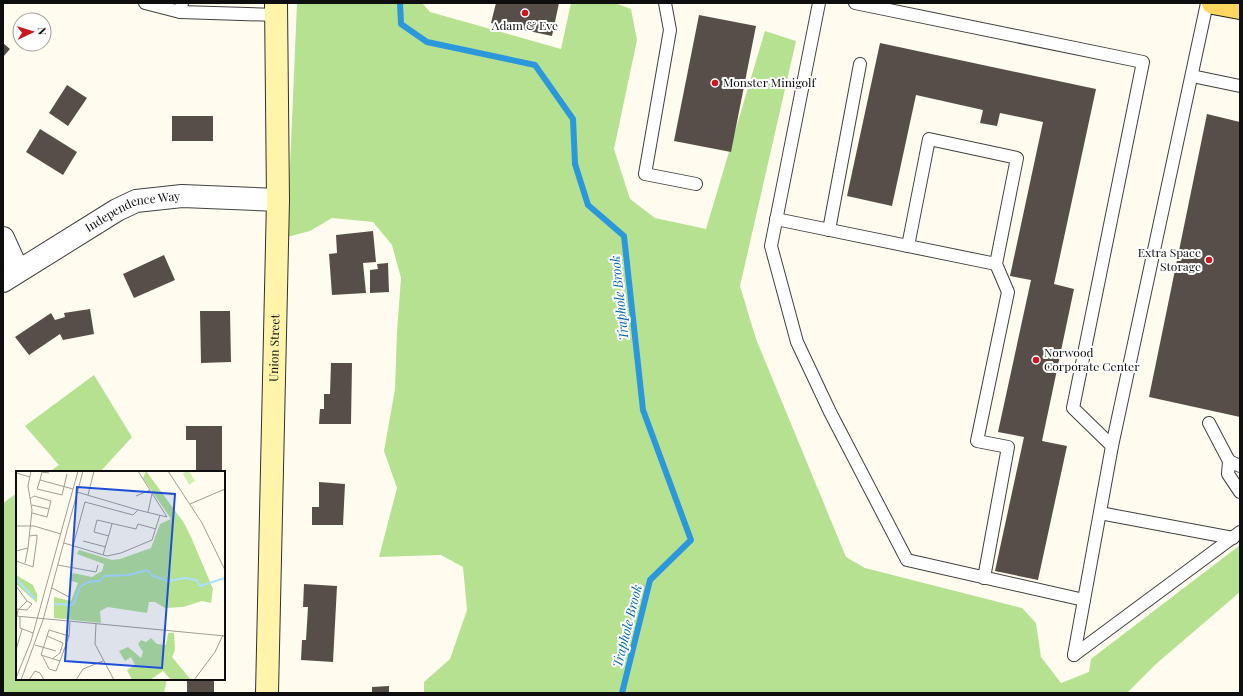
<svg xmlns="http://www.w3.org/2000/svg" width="1243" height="696" font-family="'Playfair Display',serif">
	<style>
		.forest { fill: #b6e191 }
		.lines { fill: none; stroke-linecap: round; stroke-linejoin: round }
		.stream { stroke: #2b98dc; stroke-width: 6 }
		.building { fill: #584e49 }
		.service-casing { stroke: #414141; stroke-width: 14 }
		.minor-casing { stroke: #414141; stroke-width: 24 }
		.secondary-casing { stroke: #303030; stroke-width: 24 }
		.primary-casing { stroke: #1f1f1f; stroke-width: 24 }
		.service { stroke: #fff; stroke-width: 12 }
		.minor { stroke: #fff; stroke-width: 22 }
		.secondary { stroke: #fff4aa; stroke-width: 22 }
		.primary { stroke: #ffd65f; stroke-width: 22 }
		.poi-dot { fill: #ce1621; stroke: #fff; stroke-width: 1.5 }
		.labels { text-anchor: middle; stroke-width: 4; stroke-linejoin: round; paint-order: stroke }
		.poi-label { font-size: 12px; fill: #0e0e0e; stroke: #fff; text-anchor: start }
		.street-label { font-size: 12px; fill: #0e0e0e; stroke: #fff }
		.water-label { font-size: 13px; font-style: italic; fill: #0968ae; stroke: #fff }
		.inset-river { fill: none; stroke: #ade0fd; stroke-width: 2 }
		.inset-road { fill: none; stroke: #9f9d95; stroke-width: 1 }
		.view { fill: #1d4ed8; fill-opacity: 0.15; stroke: #1d4ed8; stroke-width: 2 }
		.inset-edge { fill: none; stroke: #0e0e0e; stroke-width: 2 }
	</style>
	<rect width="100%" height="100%" fill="#fffcef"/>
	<g class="forest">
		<polygon points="297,3 422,3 430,12 561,49 571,3 615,3 631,9 637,40 614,149 630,199 655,218 706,229 765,31 796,41 740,286 756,339 846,557 865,568 1022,608 1036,623 1041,657 1061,683 1089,672 1091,659 1240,545 1240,592 1156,664 1127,693 424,693 424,682 450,659 467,610 463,567 441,555 379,557 397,488 384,451 395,389 397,332 401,278 392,245 373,222 332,218 310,231 287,237"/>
		<polygon points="94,375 132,437 100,472 49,472 59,465 25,426"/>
		<polygon points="17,493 17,679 167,679 164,693 3,693 3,503"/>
	</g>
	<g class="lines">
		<polyline class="stream" points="400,3 401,24 427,42 535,65 573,119 575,164 588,205 624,236 643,410 691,540 650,580 622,693"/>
	</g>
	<g class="building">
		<polygon points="496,3 559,3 552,36 491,23"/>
		<polygon points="699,15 756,26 731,152 674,141"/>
		<polygon points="3,43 10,49 3,57"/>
		<polygon points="880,43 1096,89 1054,284 1074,289 1042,441 1067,446 1038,580 995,571 1024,437 998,432 1031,280 1010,276 1043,122 1000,113 997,126 980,123 983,110 916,95 892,206 847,196"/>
		<polygon points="67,85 87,98 68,126 49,113"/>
		<polygon points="1207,114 1240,122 1240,417 1149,397"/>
		<rect x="172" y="116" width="41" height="25"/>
		<polygon points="40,129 77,152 63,175 26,152"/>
		<polygon points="373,231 376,262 363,263 366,293 332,295 329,254 337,253 336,235"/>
		<polygon points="164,255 175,280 134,298 123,274"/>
		<polygon points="388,263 389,292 370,293 370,270 378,269 377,264"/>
		<polygon points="90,309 94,334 63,340 60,334 29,355 15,337 51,313 55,320 65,317 64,313"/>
		<polygon points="200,311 230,311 231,362 201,363"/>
		<polygon points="331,363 352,363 351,424 319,424 320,409 324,409 324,394 330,394"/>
		<polygon points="186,426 222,426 222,470 196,470 196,440 186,440"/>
		<polygon points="319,482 345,484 343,525 312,525 312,507 319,507"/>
		<polygon points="304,584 337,586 333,662 301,660 302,640 306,640 308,607 303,607"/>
		<rect x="187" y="679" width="27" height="14"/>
		<polygon points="389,686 389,693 372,693 372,687"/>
	</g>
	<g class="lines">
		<defs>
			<g id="service">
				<polyline points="145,3 180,12 182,3"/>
				<polyline points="665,3 670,30 645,174 696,184"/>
				<polyline points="819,3 771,246 797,342 830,412 907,560 1084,600"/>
				<polyline points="855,3 1143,62 1073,408 1112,446 1074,655"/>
				<polyline points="180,12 276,15"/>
				<polyline points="1192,76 1240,86"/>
				<polyline points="776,219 996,264"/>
				<polyline points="829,230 860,64"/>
				<polyline points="908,246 929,139 1017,158 996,264 1008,292 977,441 1008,447 984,578"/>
				<polyline points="1209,423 1229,461 1228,474 1240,492"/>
				<polyline points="1112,446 1207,3"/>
				<polyline points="1229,461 1240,466"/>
				<polyline points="1100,513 1233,538"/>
				<polyline points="1074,655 1240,532"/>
			</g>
			<g id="minor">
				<polyline points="3,238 18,271"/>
				<path id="s1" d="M3 281 117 210 136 201 182 196 278 200"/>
			</g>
			<g id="secondary">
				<path id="s2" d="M267 693 278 200 276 3"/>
			</g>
			<polyline id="primary" points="1213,3 1240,8"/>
		</defs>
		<use href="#service" class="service-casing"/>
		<use href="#minor" class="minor-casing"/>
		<use href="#secondary" class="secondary-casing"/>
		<use href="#primary" class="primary-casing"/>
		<use href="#service" class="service"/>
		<use href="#minor" class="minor"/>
		<use href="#secondary" class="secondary"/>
		<use href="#primary" class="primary"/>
	</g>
	<g class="poi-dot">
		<circle cx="525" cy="13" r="4"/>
		<circle cx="715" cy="83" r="4"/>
		<circle cx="1209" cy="260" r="4"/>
		<circle cx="1036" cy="360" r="4"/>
	</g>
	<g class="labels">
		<g class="poi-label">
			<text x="525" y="30" text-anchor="middle">Adam &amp; Eve</text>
			<text x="723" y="87">Monster Minigolf</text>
			<text x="1201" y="257" text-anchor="end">Extra Space<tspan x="1201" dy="14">Storage</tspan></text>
			<text x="1044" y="357">Norwood<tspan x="1044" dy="14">Corporate Center</tspan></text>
		</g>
		<g class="street-label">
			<text dy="4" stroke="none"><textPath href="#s1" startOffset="149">Independence Way</textPath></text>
			<text dy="4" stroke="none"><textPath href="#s2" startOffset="345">Union Street</textPath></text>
		</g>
		<g class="water-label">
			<text transform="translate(619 298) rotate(-96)" y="5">Traphole Brook</text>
			<text transform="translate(627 626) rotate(-76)" y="5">Traphole Brook</text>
		</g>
	</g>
	<g transform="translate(16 471)">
		<rect width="209" height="209" fill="#fffcef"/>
		<path d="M169 0H173L179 10 173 14 167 3Z" fill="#d3eeb3"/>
		<path d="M130 0 168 52 175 66 197 118 195 132 186 130 167 136 149 137 139 131H133L131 142 92 136 84 140 85 152 38 147V126L55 130 62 112 53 109 57 102 76 106 86 100 88 93 61 83 63 79 96 89 104 88 135 77 144 53 155 48 127 7ZM0 104 17 114 21 123V132L0 113ZM152 162H158L159 179 156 186 175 209H155L147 200 134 209H116L111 199 119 194 115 186 109 190 103 180 112 176 125 187 127 181 122 173 125 169 130 171 135 167 141 173 150 174Z" fill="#b6e191"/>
		<path class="inset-river" d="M0 108 19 128M39 133 57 134 64 116 72 111 84 110 88 105 113 104 131 99 137 105 152 110 169 107 180 109 184 115 209 107"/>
		<path class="inset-road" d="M122 0 151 46M152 0 186 52 209 99M0 2 14 6M33 2 26 1 24 9 57 18M24 9 21 18 46 24 51 3M61 21 122 39M72 24 78 0M120 25 134 19M14 28 18 25 35 30 31 46 16 42M174 33 209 18M16 34 33 38M132 41 136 23M0 55H18L45 63M93 65 78 61 81 49 120 58 122 53 140 58M67 70 90 76M48 72 91 85 105 82 136 69 144 44M57 75 69 31 117 44 122 39 151 46M0 80 12 77 16 39 12 15 15 0M87 84 96 53M0 90 17 96 21 67V64L13 65M9 92 12 77M42 94 80 101 82 94M0 115 11 130 2 139 1 145M36 117 53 126M0 138 11 139 16 133 11 130M0 145 209 165M4 146V157L17 162M80 153 79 173 98 209M33 159 53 165 44 190 25 184ZM31 165 47 172 44 182 36 188M53 165 54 151M19 174 40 180M0 179 6 158M26 184 33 198 40 200 44 190M0 207 15 170 62 0M5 209 27 149 67 0M13 209 19 200 24 202 28 209M60 209 67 198 87 190M178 209 199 181 207 164"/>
		<path class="view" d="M61 16 159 23 146 197 49 190Z"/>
		<rect width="209" height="209" class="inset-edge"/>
	</g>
	<rect width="1243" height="696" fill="none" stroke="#0e0e0e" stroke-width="8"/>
	<g transform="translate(32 32) rotate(86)"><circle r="19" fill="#ffffff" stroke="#9f9f9f"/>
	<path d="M0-3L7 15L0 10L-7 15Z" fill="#ce1621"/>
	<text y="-6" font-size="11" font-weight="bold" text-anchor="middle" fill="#0e0e0e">N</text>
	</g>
</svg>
